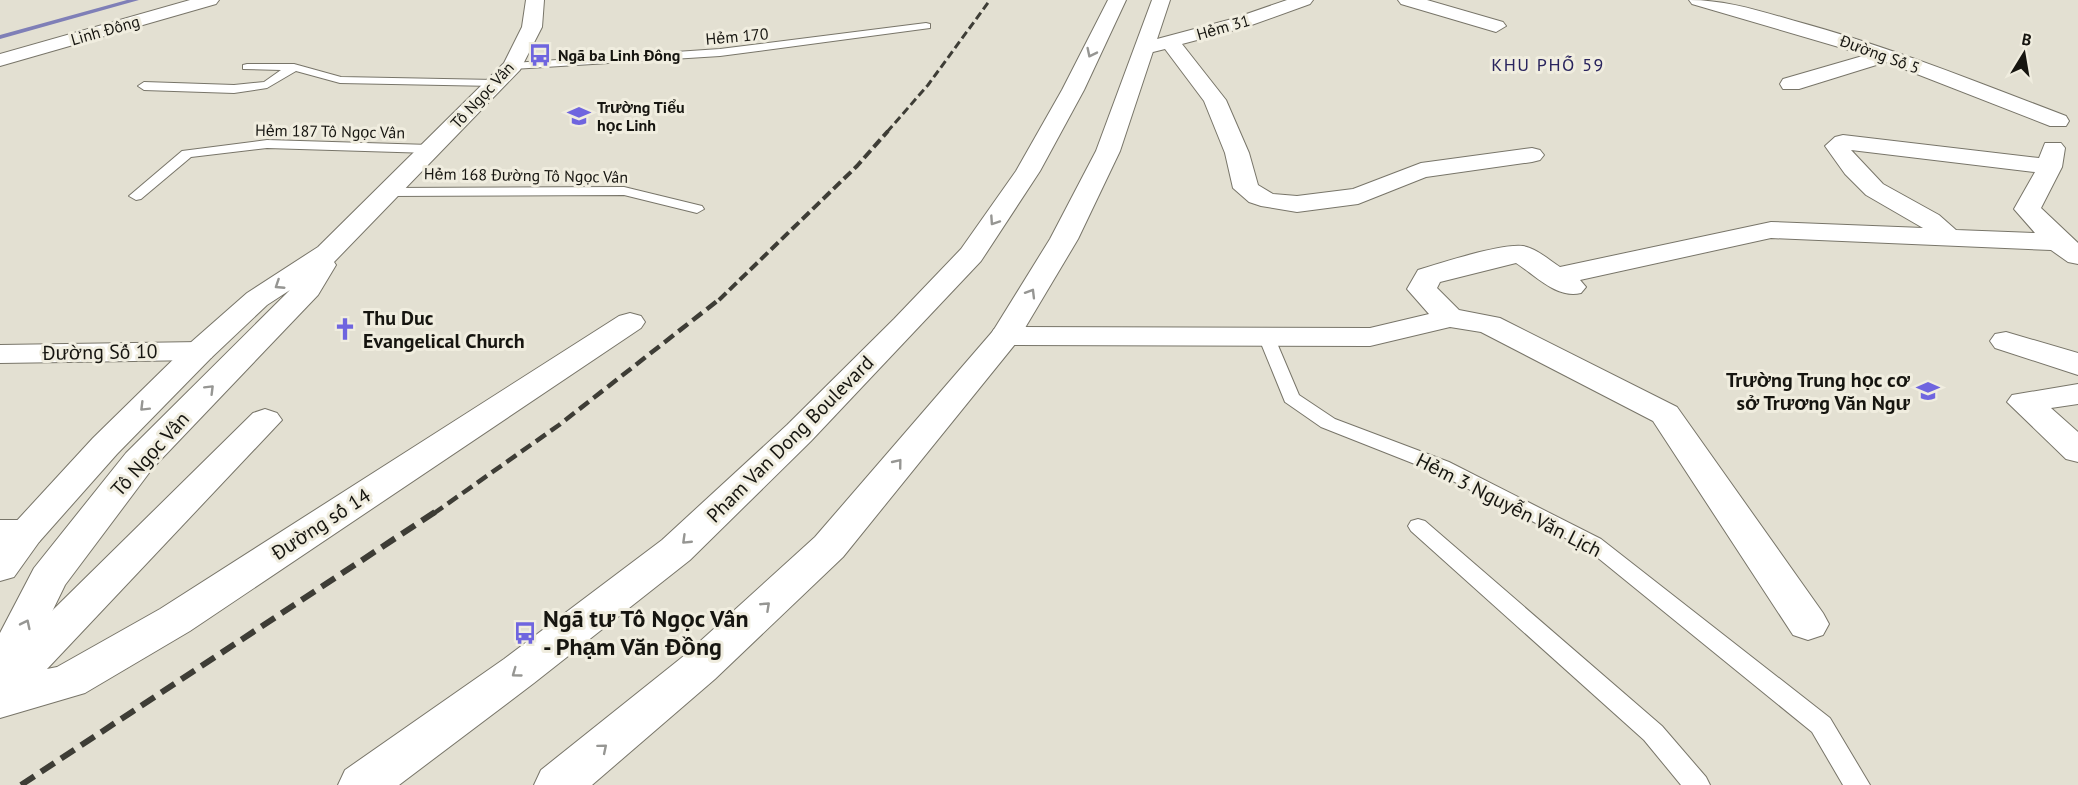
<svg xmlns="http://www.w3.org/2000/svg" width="2078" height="785" font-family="'PT Sans',sans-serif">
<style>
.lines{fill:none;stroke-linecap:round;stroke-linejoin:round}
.stream{fill:#7f7fb7;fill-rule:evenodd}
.service-casing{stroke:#787569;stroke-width:2}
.minor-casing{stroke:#787569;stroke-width:2}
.tertiary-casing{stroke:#787569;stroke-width:2}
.secondary-casing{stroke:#787569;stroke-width:2}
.trunk-casing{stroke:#787569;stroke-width:2}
.service{fill:#fff;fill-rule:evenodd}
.minor{fill:#fff;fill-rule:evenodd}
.tertiary{fill:#fff;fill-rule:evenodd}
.secondary{fill:#fff;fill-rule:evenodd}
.trunk{fill:#fff;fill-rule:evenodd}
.rail-far3{stroke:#3e3d36;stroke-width:3;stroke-dasharray:8 4;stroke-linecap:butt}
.rail-far2{stroke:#3e3d36;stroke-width:4;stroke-dasharray:10 4.5;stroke-linecap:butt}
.rail-far1{stroke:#3e3d36;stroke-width:4.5;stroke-dasharray:12 6;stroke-linecap:butt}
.rail{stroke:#3e3d36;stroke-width:6;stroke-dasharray:16 8;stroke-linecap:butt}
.oneway{stroke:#969693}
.labels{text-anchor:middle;stroke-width:6;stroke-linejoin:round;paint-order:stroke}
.far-street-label{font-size:16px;fill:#161510;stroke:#f0eddf}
.far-poi-label{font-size:16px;font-weight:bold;fill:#161510;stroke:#f0eddf;text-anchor:start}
.far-neighbourhood-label{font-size:18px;letter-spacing:1.5px;fill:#29245e;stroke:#f0eddf}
.poi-label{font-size:20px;font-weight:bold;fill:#161510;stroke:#f0eddf;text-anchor:start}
.street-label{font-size:20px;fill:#161510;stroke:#f0eddf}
.near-poi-label{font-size:24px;font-weight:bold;fill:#161510;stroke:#f0eddf;text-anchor:start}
</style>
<rect width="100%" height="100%" fill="#e3e0d2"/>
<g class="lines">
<!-- stream -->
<path class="stream" d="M127,0H139L0,39V35Z"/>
<!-- service casing -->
<g class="service-casing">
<path id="service" d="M926,23L930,24V28L720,56L513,69L507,66L513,63L720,49Z
M247,64H294L341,77L495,80L501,83L495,86L340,83L296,71L267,88L234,93L144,90L138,86L144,82L234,85L264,82L281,70L243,69V65Z
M267,140L430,145L436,149L430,153L267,148L191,157L141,199L136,200L129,196L182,151Z
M624,187L702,206L704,209L697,213L624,195L388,196L381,192L388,188Z
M1266,331L1274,336L1299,395L1335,419L1449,462L1601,539L1830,718L1870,785H1843L1812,732L1587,549L1435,472L1321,427L1285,402L1258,336Z
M1418,519L1425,521L1662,726L1706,777L1710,785H1681L1644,740L1411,531L1408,526L1411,521Z"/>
</g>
<!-- minor casing -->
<g class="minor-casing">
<path id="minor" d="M1287,0H1313L1310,4L1246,27L1182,44L1226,100L1249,153L1258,185L1273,194L1297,196L1353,189L1421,163L1532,148L1540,150L1544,155L1540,160L1532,162L1426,177L1358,204L1297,212L1261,206L1249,202L1233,188L1225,153L1204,101L1165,49L1149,53L1142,51L1139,47L1142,43L1232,19Z
M1398,0H1427L1503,22L1506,26L1496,32L1401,4Z
M1689,0C1726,0 1760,11 1795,21C1888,46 1977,82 2066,116L2069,121L2066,126H2050L1886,62L1799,89H1783L1780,84L1783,79L1866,55L1692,4Z
M1843,135L2039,158L2045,143H2061L2065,148L2062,167L2041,208L2078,243V264L2068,262L2051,250L1771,238L1580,280L1586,287L1581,293C1557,299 1536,276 1516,263L1440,282L1437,288L1459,310L1500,318L1677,407L1823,613L1829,624L1823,635L1808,640L1793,635L1653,421L1481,332L1450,327L1370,346L1005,345L994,343L990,336L994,329L1005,327L1370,328L1429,314L1407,289L1418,270C1441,263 1502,243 1523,246C1536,248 1549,260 1560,267L1771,222L1923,228L1866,195L1845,174L1825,146L1835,137ZM1851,150L2035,172L2014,209L2035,233L1956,230L1939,215L1883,184Z
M630,313L641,316L645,322L641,328L190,631L85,693L0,718V662L253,413L265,409L277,413L282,420L47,669L57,667L160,609L619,316Z
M2006,332L2078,353V375L1995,348L1990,341L1995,334Z
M200,342L211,344L216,351L211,358L200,360L0,363V345Z
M2078,384V404L2051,408L2078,432V462L2066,459L2007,402L2012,395Z
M0,520H25L39,524L44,533L39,542L25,546H0Z"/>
</g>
<!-- tertiary casing -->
<g class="tertiary-casing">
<path id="tertiary" d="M190,0H219L216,4L0,66V54Z"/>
</g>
<!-- secondary casing -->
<g class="secondary-casing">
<path id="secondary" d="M526,0H544L542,27L520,70L334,262L336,265L318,295L152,469L65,585L15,688L0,693V633L34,568L126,453L290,290L267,305L211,358L117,454L39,542L14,577L0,581V539L93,438L189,344L247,293L318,247L504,63L522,27Z"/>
</g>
<!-- trunk casing -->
<g class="trunk-casing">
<path id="trunk" d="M1108,0H1126L1084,90L1040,171L981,261L811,441L690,560L534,683L399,785H338L345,770L504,659L662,540L787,425L894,319L961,249L1016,171L1062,90Z
M1152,0H1170L1120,151L1078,239L1016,343L843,557L715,679L592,785H534L541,770L685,655L815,537L993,331L1050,239L1096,151Z"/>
</g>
<!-- service -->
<use href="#service" class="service"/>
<!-- minor -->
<use href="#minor" class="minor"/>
<!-- tertiary -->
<use href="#tertiary" class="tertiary"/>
<!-- secondary -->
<use href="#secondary" class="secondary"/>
<!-- trunk -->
<use href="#trunk" class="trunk"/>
<!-- rail-far3 -->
<path class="rail-far3" d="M887,132L928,85L990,0"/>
<!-- rail-far2 -->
<path class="rail-far2" d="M719,300L857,166L888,131"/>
<!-- rail-far1 -->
<path class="rail-far1" d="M433,514L559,425L721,298"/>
<!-- rail -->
<path class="rail" d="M21,785L435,512"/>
</g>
<!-- one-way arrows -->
<defs><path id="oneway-chevron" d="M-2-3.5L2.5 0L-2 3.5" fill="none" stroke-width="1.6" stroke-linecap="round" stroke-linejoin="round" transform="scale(1.5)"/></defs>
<g class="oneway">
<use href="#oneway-chevron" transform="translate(1091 53) rotate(116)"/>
<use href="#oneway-chevron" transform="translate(994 221) rotate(124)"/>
<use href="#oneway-chevron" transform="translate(279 285) rotate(147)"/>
<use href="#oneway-chevron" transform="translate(1031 293) rotate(-59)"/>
<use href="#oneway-chevron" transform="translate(210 389) rotate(-45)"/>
<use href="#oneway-chevron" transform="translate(144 407) rotate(135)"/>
<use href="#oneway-chevron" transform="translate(898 463) rotate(-51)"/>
<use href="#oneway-chevron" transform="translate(686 540) rotate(136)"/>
<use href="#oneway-chevron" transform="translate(766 606) rotate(-43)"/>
<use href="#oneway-chevron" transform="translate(26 624) rotate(-64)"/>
<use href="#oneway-chevron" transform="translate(516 673) rotate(144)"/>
<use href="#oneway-chevron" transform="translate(603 748) rotate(-40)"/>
</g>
<!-- icons -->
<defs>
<g id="bus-bare" transform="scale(1.8)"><path d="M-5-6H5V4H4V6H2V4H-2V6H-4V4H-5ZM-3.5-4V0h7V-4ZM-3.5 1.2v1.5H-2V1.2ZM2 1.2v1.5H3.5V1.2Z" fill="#6f65df" stroke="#f0eddf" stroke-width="2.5" paint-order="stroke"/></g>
<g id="school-bare" transform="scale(1.8)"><path d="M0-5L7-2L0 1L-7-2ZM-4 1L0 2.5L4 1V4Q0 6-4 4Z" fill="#6f65df" stroke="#f0eddf" stroke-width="2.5" paint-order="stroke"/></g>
<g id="church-bare" transform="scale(1.8)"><path d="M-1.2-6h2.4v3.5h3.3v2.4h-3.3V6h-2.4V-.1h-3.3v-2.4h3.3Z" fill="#6f65df" stroke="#f0eddf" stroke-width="2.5" paint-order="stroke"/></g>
</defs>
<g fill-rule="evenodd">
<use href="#bus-bare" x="540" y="55"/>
<use href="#school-bare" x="579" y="116"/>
<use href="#church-bare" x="345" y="329"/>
<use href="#school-bare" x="1928" y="391"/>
<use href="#bus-bare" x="525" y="633"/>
</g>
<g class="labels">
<!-- far-street labels -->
<g class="far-street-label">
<text transform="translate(1223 27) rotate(-16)" y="6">Hẻm 31</text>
<text transform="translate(105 30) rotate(-16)" y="6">Linh Đông</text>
<text transform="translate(737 36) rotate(-5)" y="6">Hẻm 170</text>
<text transform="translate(1880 54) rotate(20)" y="6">Đường Số 5</text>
<text transform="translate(482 95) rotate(-47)" y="6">Tô Ngọc Vân</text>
<text transform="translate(330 131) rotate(1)" y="6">Hẻm 187 Tô Ngọc Vân</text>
<text transform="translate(526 175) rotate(1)" y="6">Hẻm 168 Đường Tô Ngọc Vân</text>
</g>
<!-- far-poi labels -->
<g class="far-poi-label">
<text x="558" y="61">Ngã ba Linh Đông</text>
<text x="597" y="113">Trường Tiểu<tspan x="597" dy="18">học Linh</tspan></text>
</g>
<!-- far-neighbourhood labels -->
<g class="far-neighbourhood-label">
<text x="1548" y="71">KHU PHỐ 59</text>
</g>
<!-- poi labels -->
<g class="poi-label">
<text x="363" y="325">Thu Duc<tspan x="363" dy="23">Evangelical Church</tspan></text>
<text x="1910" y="387" text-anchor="end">Trường Trung học cơ<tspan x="1910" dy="23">sở Trương Văn Ngư</tspan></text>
</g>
<!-- street labels -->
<g class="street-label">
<text transform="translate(100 352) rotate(-1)" y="7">Đường Số 10</text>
<text transform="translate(790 439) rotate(-45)" y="7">Pham Van Dong Boulevard</text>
<text transform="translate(150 454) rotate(-48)" y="7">Tô Ngọc Vân</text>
<text transform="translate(1509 505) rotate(27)" y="7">Hẻm 3 Nguyễn Văn Lịch</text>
<text transform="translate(321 524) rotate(-33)" y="7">Đường số 14</text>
</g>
<!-- near-poi labels -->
<g class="near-poi-label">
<text x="543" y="627">Ngã tư Tô Ngọc Vân<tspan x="543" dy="28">- Phạm Văn Đồng</tspan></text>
</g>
</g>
<!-- north arrow -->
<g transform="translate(2024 54) rotate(11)" stroke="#f0eddf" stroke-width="4.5" paint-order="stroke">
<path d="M0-4.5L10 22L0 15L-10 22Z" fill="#161510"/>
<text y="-9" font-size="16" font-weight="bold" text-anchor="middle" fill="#161510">B</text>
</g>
</svg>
